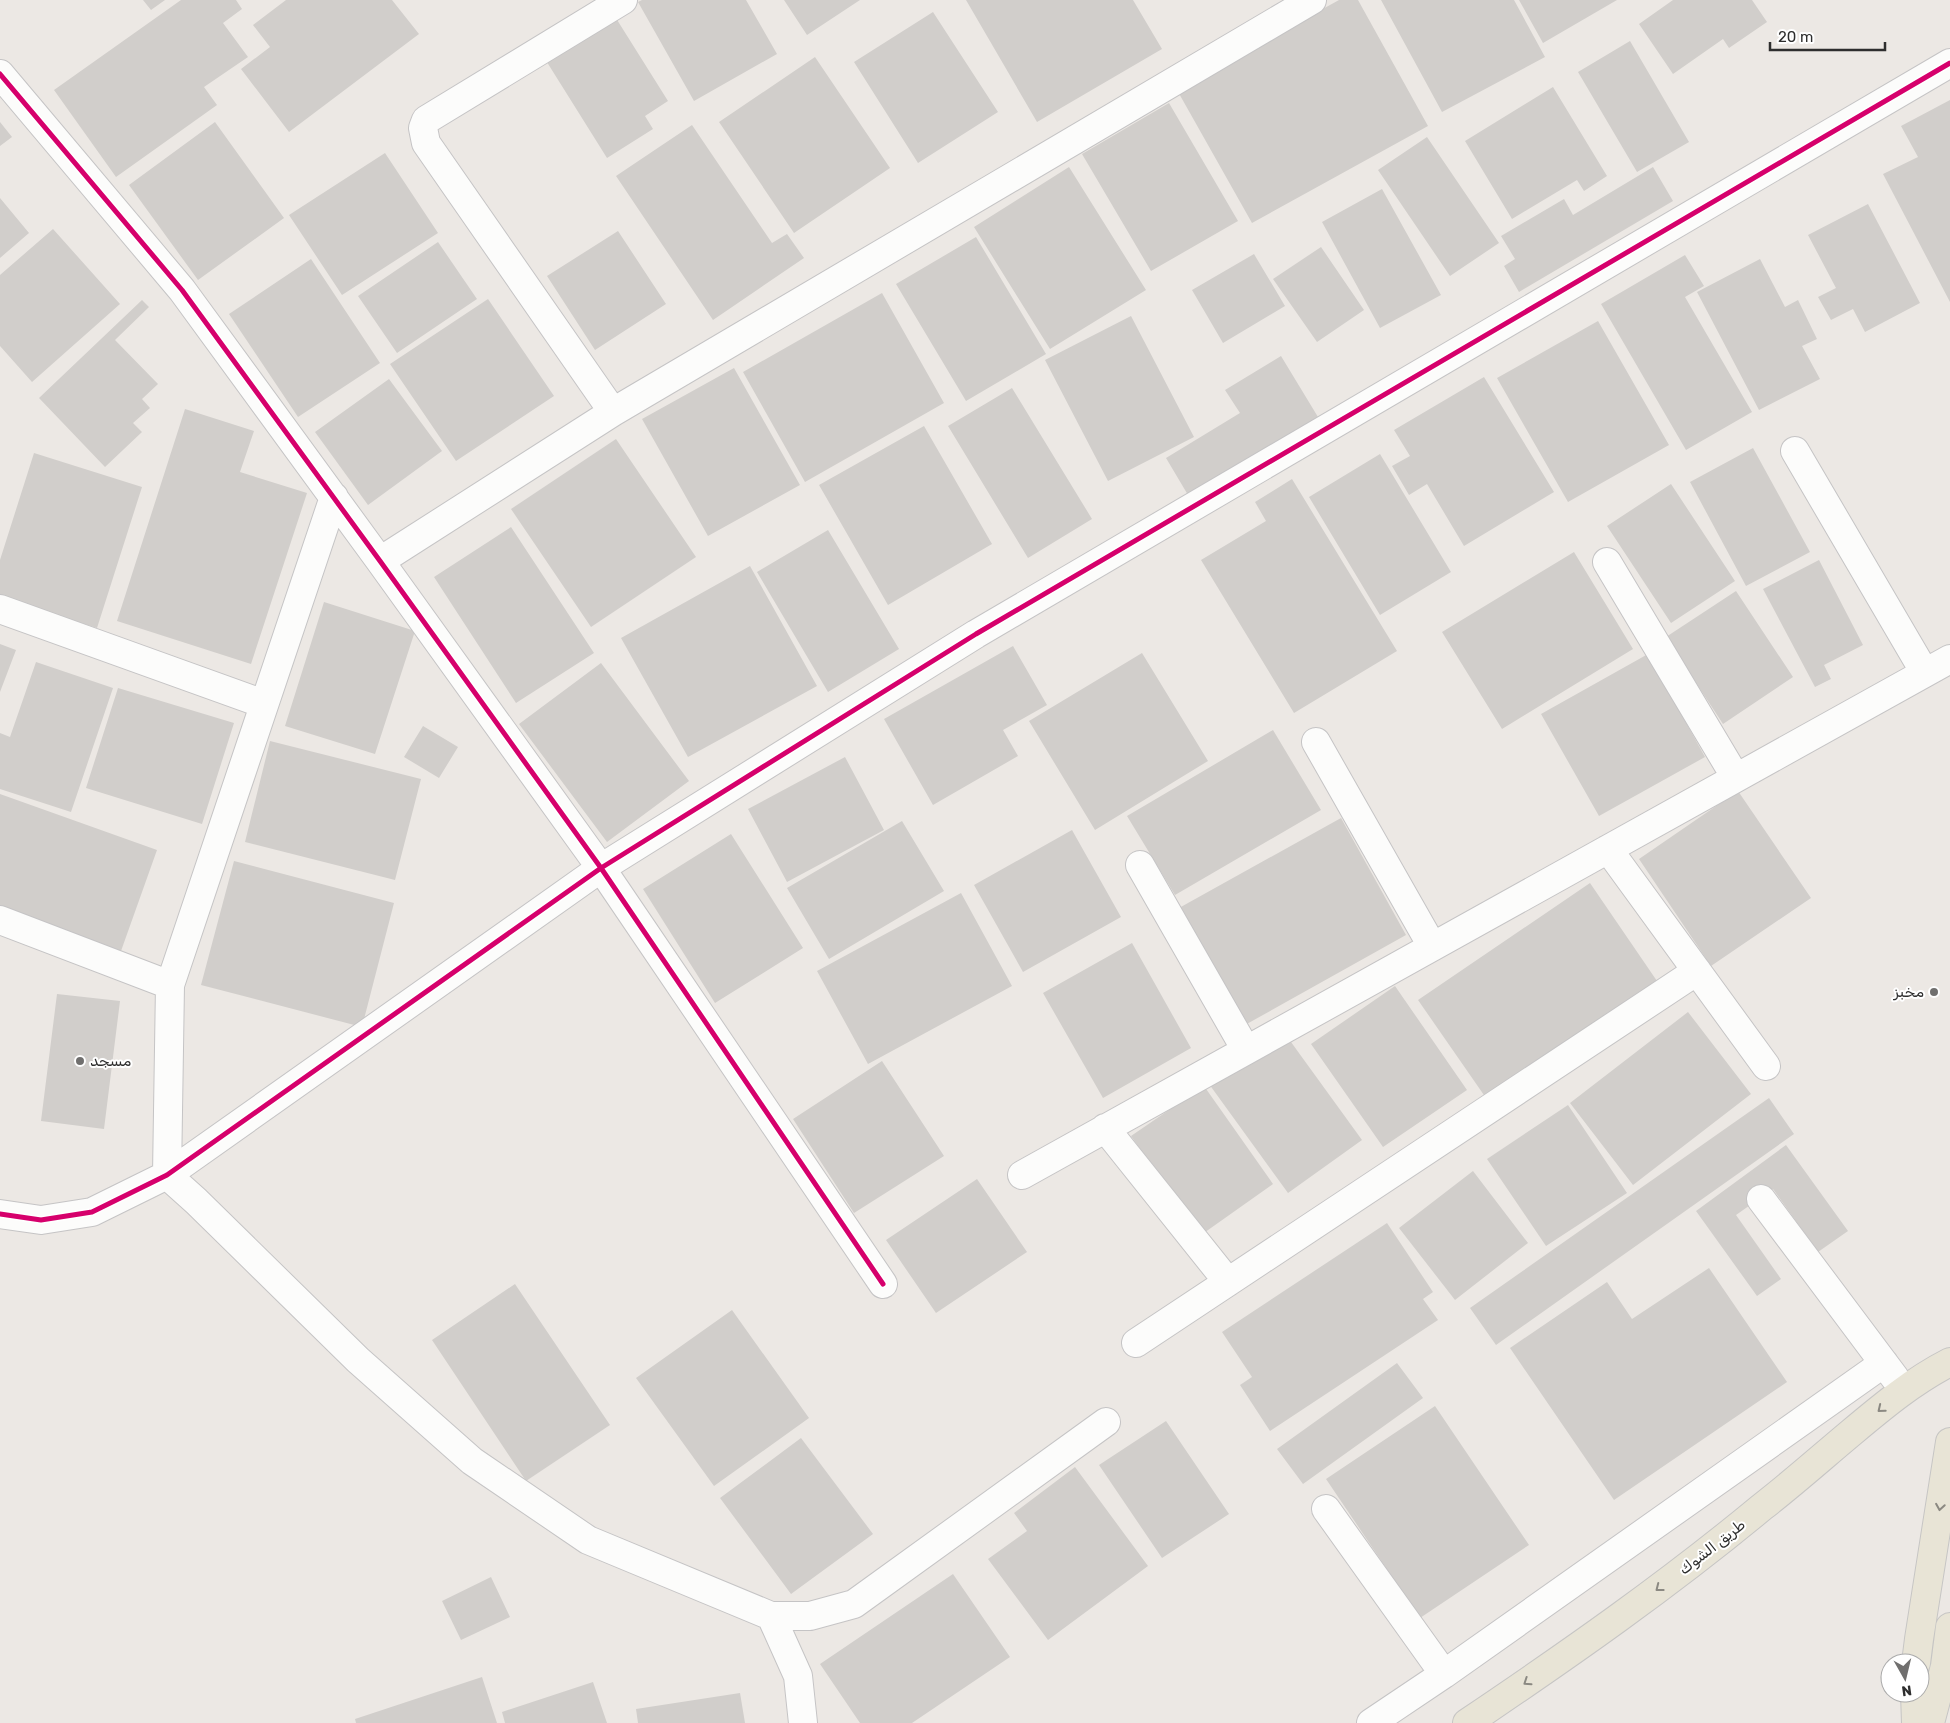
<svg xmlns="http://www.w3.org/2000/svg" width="1950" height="1723" font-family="Rubik,'Noto Naskh Arabic',sans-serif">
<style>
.building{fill:#d1cecb}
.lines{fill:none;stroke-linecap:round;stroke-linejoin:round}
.minor-casing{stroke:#c5c4c5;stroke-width:30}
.major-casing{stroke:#c6c5c4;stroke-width:30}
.minor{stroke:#fcfcfb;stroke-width:28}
.major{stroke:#e8e4d6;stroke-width:28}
.cycleway-casing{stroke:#fff;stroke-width:8}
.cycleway{stroke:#d6006c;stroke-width:5}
.oneway{stroke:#8b8982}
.poi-dot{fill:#706f6e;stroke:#fff;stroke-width:2}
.labels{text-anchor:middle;stroke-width:4;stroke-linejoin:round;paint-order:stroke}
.poi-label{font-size:15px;fill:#2e2e2e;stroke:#fff;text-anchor:end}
.street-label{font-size:15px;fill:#2e2e2e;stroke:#fff}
</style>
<rect width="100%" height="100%" fill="#ece8e4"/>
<!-- building -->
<path class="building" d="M143,0H165L151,10Z
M181,0H236L242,9L223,23L248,57L204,87L217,105L116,177L54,90Z
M286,0H392L419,34L289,132L241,69L270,47L253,25Z
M642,0H746L777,54L694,101L638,2Z
M784,0H860L807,35Z
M966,0H1133L1162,49L1037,122Z
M1339,0H1358L1428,126L1252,223L1177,90Z
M1381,0H1514L1545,57L1442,112Z
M1519,0H1617L1543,43Z
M1673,0H1752L1767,22L1729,48L1723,39L1673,74L1639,24Z
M933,12L998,112L918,163L854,62Z
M614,15L668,101L645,116L653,129L607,158L545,59Z
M1630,41L1689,142L1637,172L1578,72Z
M815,57L890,168L794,233L719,122Z
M1553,87L1607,176L1584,191L1577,180L1512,219L1465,141Z
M1950,100V302L1883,174L1918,157L1901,126Z
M1169,103L1238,221L1151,271L1082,154Z
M0,122L12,137L0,146Z
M215,122L284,218L198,280L129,185Z
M692,125L772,243L787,234L804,258L713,320L616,176Z
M1427,137L1499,243L1450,276L1378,170Z
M385,153L438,233L342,295L289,215Z
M1069,167L1146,290L1050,349L974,227Z
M1653,167L1673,201L1519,292L1504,266L1515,259L1501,236L1564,199L1573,215Z
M1382,189L1441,295L1380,328L1322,222Z
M0,198L29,233L0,258Z
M1868,204L1920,303L1865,332L1853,309L1831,320L1818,297L1836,288L1808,235Z
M53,229L120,304L32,382L0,346V275Z
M618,231L666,304L595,350L547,276Z
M976,237L1046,354L966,401L896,284Z
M438,242L477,299L397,353L358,296Z
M1321,247L1364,310L1317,342L1273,279Z
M1254,254L1285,306L1223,343L1192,290Z
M1685,255L1704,286L1685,297L1752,412L1686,450L1601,304Z
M311,259L380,363L298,417L229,314Z
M1760,259L1785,307L1798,300L1817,339L1802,346L1820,379L1759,410L1697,292Z
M882,293L944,403L805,482L743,372Z
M488,299L554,396L456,461L390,364Z
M142,300L149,307L115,340L158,384L142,399L150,408L133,423L142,432L105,467L39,398Z
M1131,316L1194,437L1108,481L1045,360Z
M1598,321L1669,445L1568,502L1497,378Z
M1281,356L1318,417L1188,495L1166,458L1240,413L1225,390Z
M734,368L800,485L708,536L642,419Z
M1484,377L1554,492L1464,546L1427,484L1409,495L1392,466L1410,456L1394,430Z
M389,379L442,451L368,505L315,432Z
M1012,388L1092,519L1028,558L948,426Z
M185,409L254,431L240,472L307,493L251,664L117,621Z
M924,426L992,544L888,605L819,485Z
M616,439L696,557L591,627L511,509Z
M1753,448L1810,552L1746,586L1690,482Z
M34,453L142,487L97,628L0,597V560Z
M1380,454L1451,572L1380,615L1309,497Z
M1292,479L1397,651L1294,713L1201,560L1266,521L1255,502Z
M1671,484L1735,581L1671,623L1607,526Z
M511,527L594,653L516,703L434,577Z
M828,530L899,649L828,692L757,572Z
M1574,552L1633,649L1502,729L1442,632Z
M1819,560L1863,645L1824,665L1831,679L1815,687L1763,589Z
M750,566L817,686L688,757L621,638Z
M1736,591L1793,677L1723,724L1666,637Z
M324,602L415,631L375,754L285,726Z
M0,644L16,650L0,692Z
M1013,646L1047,705L1003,730L1018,756L933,805L884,719Z
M1142,653L1208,761L1095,830L1029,721Z
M1648,654L1705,757L1599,816L1541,714Z
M36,662L113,688L71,812L0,789V733L10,737Z
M601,663L689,781L607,842L519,724Z
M118,688L234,723L202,824L86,788Z
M423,726L458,747L439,778L404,757Z
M1273,730L1321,810L1175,895L1127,816Z
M270,741L421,779L395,880L245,842Z
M845,757L884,830L787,882L748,809Z
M1738,791L1811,898L1711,966L1639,859Z
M0,794L157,850L121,951L0,907Z
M1341,818L1406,935L1245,1025L1179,908Z
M902,821L944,891L829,959L787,888Z
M1072,830L1121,917L1023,972L974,885Z
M731,834L803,948L715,1003L643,889Z
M234,861L394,903L362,1027L201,985Z
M1590,883L1657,981L1486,1098L1418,1000Z
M961,893L1012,986L868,1064L817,971Z
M1132,943L1191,1048L1103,1098L1043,993Z
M1395,986L1467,1090L1383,1147L1311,1044Z
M57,994L120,1001L104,1129L41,1121Z
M1688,1012L1751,1094L1633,1185L1570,1103Z
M1283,1031L1362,1140L1288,1193L1209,1084Z
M882,1061L944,1156L854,1213L793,1119Z
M1204,1086L1273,1184L1201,1235L1131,1136Z
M1769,1098L1794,1134L1496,1345L1470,1308Z
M1568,1105L1627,1193L1546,1246L1487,1159Z
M1786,1145L1848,1231L1818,1252L1773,1189L1736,1215L1781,1279L1757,1296L1696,1211Z
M1473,1171L1528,1243L1455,1300L1399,1228Z
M977,1179L1027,1252L936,1313L886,1240Z
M1387,1223L1433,1292L1423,1299L1438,1320L1270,1431L1240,1385L1252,1377L1222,1332Z
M1709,1268L1787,1382L1614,1500L1510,1348L1607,1282L1632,1319Z
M515,1284L610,1425L526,1481L432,1340Z
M732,1310L809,1418L714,1486L636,1378Z
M1397,1363L1423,1398L1303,1484L1277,1449Z
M1435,1406L1529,1545L1420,1618L1326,1479Z
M1166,1421L1229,1514L1162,1558L1099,1465Z
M801,1438L873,1534L791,1594L720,1498Z
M1075,1467L1148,1566L1048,1640L988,1559L1027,1531L1014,1513Z
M953,1574L1010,1657L912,1723H860L820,1664Z
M491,1577L510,1617L461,1640L442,1601Z
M482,1677L497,1723H356L355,1719Z
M593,1682L607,1723H505L502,1712Z
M740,1693L745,1723H638L636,1709Z"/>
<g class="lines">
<!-- minor casing -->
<g class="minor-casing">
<path id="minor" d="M0,74L182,290L380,561L601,868L883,1284
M613,412L426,143L423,128L426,120L623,0
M1795,451L1925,673
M334,497L170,985L167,1175L196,1201L358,1360L472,1461L588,1540L771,1616H810L854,1604L1106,1422
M380,561L613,412L1312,0
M1607,562L1736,778
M0,609L264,704
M1316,742L1432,946
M1608,849L1766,1066
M1140,865L1246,1050
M0,920L170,985
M1105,1128L1228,1282
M1022,1175L1950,659
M1761,1199L1895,1378
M0,1214L41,1220L92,1212L167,1175L601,868L976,634L1950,63
M1136,1343L1697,971
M1326,1509L1444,1674
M771,1616L798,1676L803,1723
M1371,1723L1444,1674L1884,1363"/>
</g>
<!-- major casing -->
<g class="major-casing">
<path id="major" d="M1916,1663L1919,1639L1950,1442
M1915,1693L1916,1723
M1467,1723C1568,1655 1668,1585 1762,1507C1793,1483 1822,1457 1852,1432C1883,1406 1913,1381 1950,1362
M1930,1723L1945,1666L1950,1627"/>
</g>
<!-- minor -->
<use href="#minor" class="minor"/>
<!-- major -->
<use href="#major" class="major"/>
<!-- cycleway casing -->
<g class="cycleway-casing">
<path id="cycleway" d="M0,74L182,290L380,561L601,868L883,1284
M0,1214L41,1220L92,1212L167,1175L601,868L976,634L1950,63"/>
</g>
<!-- cycleway -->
<use href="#cycleway" class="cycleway"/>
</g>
<!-- one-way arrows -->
<defs><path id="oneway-chevron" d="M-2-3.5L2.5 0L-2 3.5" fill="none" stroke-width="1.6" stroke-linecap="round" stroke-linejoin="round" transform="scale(1.25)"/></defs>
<g class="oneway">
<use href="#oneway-chevron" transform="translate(1881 1409) rotate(141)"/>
<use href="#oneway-chevron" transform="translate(1940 1507) rotate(99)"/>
<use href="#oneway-chevron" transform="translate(1659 1588) rotate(142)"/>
<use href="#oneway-chevron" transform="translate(1527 1682) rotate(146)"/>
</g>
<!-- markers -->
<g class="poi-dot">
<circle cx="1934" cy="992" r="5"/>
<circle cx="80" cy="1061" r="5"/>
</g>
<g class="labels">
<!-- poi labels -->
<g class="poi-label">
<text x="1924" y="997">مخبز</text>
<text x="90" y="1066" text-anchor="start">مسجد</text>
</g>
<!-- street labels -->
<g class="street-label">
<text transform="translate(1712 1547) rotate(-38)" y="5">طريق الشوك</text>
</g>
</g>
<!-- north arrow -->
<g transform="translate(1905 1678) rotate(172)"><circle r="24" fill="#ffffff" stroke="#ababab"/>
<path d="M0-4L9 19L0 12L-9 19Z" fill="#706f6e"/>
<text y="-8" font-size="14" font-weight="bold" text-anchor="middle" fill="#2e2e2e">N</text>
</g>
<!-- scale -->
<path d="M1770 42v8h115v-8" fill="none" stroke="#2e2e2e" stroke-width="2.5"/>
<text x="1778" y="42" font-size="15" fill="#2e2e2e" stroke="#ffffff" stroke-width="4" paint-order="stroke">20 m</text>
</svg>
